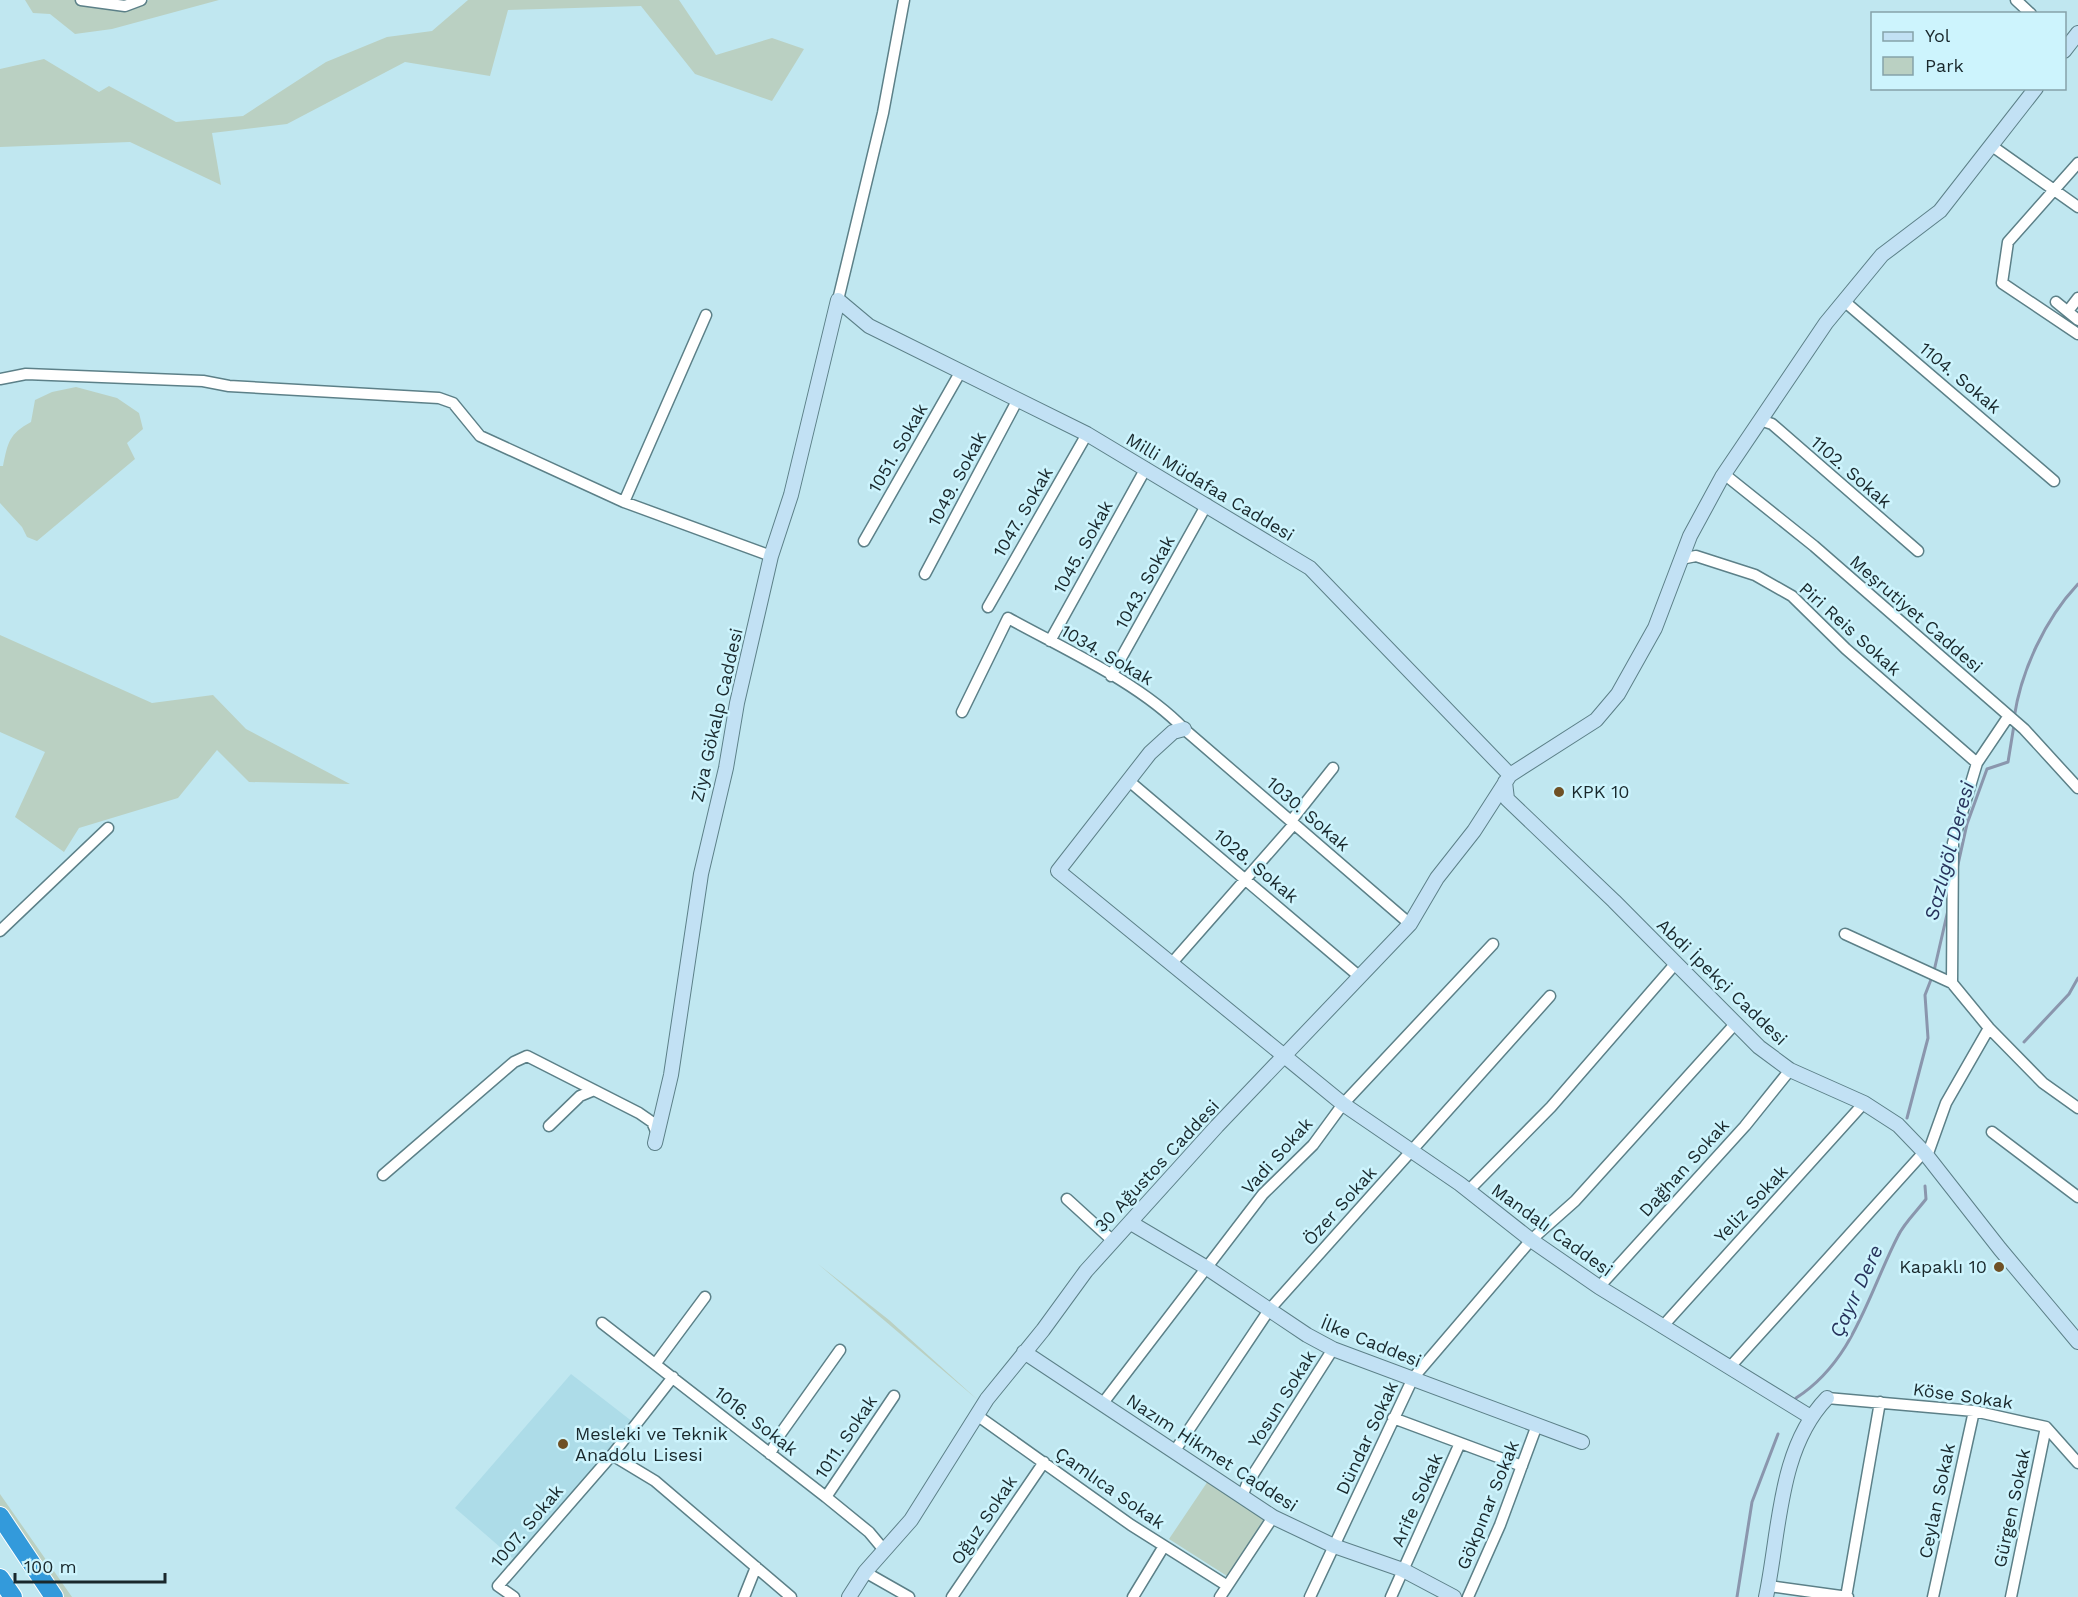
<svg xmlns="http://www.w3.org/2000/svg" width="2078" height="1597" font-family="'Work Sans',sans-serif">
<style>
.built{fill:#addce8}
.green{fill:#bad0c2}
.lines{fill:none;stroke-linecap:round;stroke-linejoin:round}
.stream{stroke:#8a96ad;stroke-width:3}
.street-casing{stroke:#5c8088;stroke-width:13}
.secondary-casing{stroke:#5c8088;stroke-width:16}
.highway-casing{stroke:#fff;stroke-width:20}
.street{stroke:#fff;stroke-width:10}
.secondary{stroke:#c2e1f4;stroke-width:14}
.highway{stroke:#339adb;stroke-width:18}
.poi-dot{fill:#6f5025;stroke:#cdf4fd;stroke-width:2}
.labels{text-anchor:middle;stroke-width:5;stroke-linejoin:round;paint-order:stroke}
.street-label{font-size:18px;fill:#19282c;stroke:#cdf4fd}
.poi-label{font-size:18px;fill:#19282c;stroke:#cdf4fd;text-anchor:start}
.water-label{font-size:20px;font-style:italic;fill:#27335c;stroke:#cdf4fd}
</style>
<rect width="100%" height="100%" fill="#c0e7f0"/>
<!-- built -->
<path class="built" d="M571,1374L633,1422L515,1560L455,1508Z"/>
<!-- green -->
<path class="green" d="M25,0H117L142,5L149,0H219L112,29L75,34L50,14L33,13Z
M468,0H679L716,55L772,38L804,49L772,101L695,74L641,6L508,10L490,76L405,62L287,124L212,133L221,185L130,142L0,147V69L44,59L99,92L109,86L176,122L243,116L326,62L387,37L432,31Z
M76,387L117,398L139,413L143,429L127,443L135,459L37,541L27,537L22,527L0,503V466H3C8,442 9,434 31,422L35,400L52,392Z
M0,635L152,703L213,695L246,729L350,784L249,782L217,750L178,798L79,828L64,852L15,817L45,752L0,732Z
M818,1264L889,1320L979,1401Z
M1208,1481L1265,1518L1227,1576L1169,1539Z
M0,1494L72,1597H58L0,1510Z"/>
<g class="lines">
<!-- stream -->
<path class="stream" d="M2014,718C2021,671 2045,619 2078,584
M1957,869L1967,824L1987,769L2008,762L2014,725
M1934,971L1948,910
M2024,1042L2069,994L2078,978
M1907,1118L1928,1038L1925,995L1932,977
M1796,1398C1854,1361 1868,1294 1898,1236C1904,1223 1917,1211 1926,1199L1925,1186
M1737,1597L1752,1502L1778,1434"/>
<!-- street casing -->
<g class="street-casing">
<path id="street" d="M81,0L125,6L141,0
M2016,0L2031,14
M1992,146L2078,207
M2078,163L2008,242L2002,283L2078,334
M838,300L883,113L904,0
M1844,301L2054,481
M2056,302L2078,320
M2068,311L2078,298
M0,379L26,374L203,381L229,386L439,398L453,403L480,436L624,502L771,556
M1760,420L1772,424L1918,551
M1722,477L1729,478L1814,546L2024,729L2078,788
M624,502L706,315
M864,541L961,371
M1681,559L1696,556L1755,575L1792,596L1846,649L1977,763
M925,574L1018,399
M988,607L1087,434
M1050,641L1146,468
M1111,676L1207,504
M962,712L1008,618C1064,649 1140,683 1184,729L1410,924
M2008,717L1977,763L1953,843L1952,983L1989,1028L2043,1083L2078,1108
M1129,781L1360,977
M1291,821L1333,768
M0,931L108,828
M1845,934L1952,983
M1171,964L1294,824
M549,1126L580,1096L592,1091
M1992,1132L2078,1197
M1927,1156L1946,1103L1989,1028
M383,1175L514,1062L527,1056L639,1113L652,1122L656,1131
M1468,1191L1551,1107L1676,963
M1067,1199L1113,1241
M1599,1287L1745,1126L1790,1070
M602,1323L826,1497L869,1532L884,1550
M1662,1327L1864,1103
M656,1363L705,1297
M1729,1368L1924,1152
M1827,1398L1974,1411L2046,1427L2078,1463
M1103,1403L1263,1194L1313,1145L1343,1104L1493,944
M978,1416L1131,1525L1226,1585
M1393,1418L1522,1466
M1174,1452L1269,1310L1550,996
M770,1454L781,1433L840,1350
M612,1455L655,1481L791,1597
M826,1497L894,1396
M1242,1497L1247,1484L1333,1349
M865,1572L909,1597
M1769,1586L1848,1597
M514,1597L498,1586L612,1455L673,1377
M744,1597L756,1567
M952,1597L1044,1462
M1133,1597L1164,1546
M1220,1597L1273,1517
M1310,1597L1413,1378L1531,1240L1575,1201L1735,1024
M1391,1597L1460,1443
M1468,1597L1500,1525L1537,1425
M1846,1597L1880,1402
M1933,1597L1974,1411
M2011,1597L2046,1427"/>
</g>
<!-- secondary casing -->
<g class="secondary-casing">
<path id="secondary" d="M2064,51L2078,33
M1184,729L1173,732L1150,753L1058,871L1343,1104L1460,1184L1531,1240L1599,1287L1809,1416
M1505,782L1507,799L1614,901L1759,1047L1790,1070L1864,1103L1898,1125L1924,1152L2000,1249L2078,1342
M655,1143L671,1075L701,874L726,768L737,703L771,556L791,495L838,300L869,326L1087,434L1310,568L1510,775
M1131,1223L1207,1268L1307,1335L1333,1349L1582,1442
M1024,1352L1273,1517L1334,1546L1403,1570L1454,1597
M849,1597L865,1572L911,1520L987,1399L1043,1330L1086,1271L1217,1126L1410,924L1437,878L1474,831L1510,775L1596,720L1618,694L1655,628L1690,536L1722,477L1826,323L1882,255L1940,211L2036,88
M1766,1597C1780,1531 1778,1449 1827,1398"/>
</g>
<!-- highway casing -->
<g class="highway-casing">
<path id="highway" d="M0,1516L54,1597
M0,1578L13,1597"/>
</g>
<!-- street -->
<use href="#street" class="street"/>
<!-- secondary -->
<use href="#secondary" class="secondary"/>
<!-- highway -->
<use href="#highway" class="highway"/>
</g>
<!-- markers -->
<g class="poi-dot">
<circle cx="1559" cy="792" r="6"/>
<circle cx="1999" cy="1267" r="6"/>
<circle cx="563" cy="1444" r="6"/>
</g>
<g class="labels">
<!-- street labels -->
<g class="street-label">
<text transform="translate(1960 378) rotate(40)" y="6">1104. Sokak</text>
<text transform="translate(898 448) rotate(-60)" y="6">1051. Sokak</text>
<text transform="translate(1851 472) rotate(41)" y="6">1102. Sokak</text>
<text transform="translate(957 479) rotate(-62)" y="6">1049. Sokak</text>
<text transform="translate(1210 487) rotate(31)" y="6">Milli Müdafaa Caddesi</text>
<text transform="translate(1023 512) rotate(-60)" y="6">1047. Sokak</text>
<text transform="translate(1083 547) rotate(-61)" y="6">1045. Sokak</text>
<text transform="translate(1145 582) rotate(-61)" y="6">1043. Sokak</text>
<text transform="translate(1916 614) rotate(41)" y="6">Meşrutiyet Caddesi</text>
<text transform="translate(1850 629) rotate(42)" y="6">Piri Reis Sokak</text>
<text transform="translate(1107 655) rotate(30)" y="6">1034. Sokak</text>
<text transform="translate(717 715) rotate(-77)" y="6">Ziya Gökalp Caddesi</text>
<text transform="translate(1308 814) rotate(41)" y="6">1030. Sokak</text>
<text transform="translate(1256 866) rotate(40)" y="6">1028. Sokak</text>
<text transform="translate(1722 982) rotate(44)" y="6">Abdi İpekçi Caddesi</text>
<text transform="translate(1277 1156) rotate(-48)" y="6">Vadi Sokak</text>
<text transform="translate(1157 1166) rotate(-47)" y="6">30 Ağustos Caddesi</text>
<text transform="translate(1684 1168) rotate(-48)" y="6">Dağhan Sokak</text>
<text transform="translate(1751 1204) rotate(-47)" y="6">Yeliz Sokak</text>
<text transform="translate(1340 1206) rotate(-48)" y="6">Özer Sokak</text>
<text transform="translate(1552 1230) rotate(36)" y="6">Mandalı Caddesi</text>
<text transform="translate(1371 1342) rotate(22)" y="6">İlke Caddesi</text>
<text transform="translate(1963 1396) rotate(8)" y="6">Köse Sokak</text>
<text transform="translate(1282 1399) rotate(-58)" y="6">Yosun Sokak</text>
<text transform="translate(756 1421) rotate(38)" y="6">1016. Sokak</text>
<text transform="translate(846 1437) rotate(-56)" y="6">1011. Sokak</text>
<text transform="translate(1367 1438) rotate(-65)" y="6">Dündar Sokak</text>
<text transform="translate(1212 1453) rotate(33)" y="6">Nazım Hikmet Caddesi</text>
<text transform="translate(1110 1488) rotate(35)" y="6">Çamlıca Sokak</text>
<text transform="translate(1417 1500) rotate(-66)" y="6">Arife Sokak</text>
<text transform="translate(1937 1501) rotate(-78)" y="6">Ceylan Sokak</text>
<text transform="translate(1488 1505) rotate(-68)" y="6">Gökpınar Sokak</text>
<text transform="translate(2012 1508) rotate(-78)" y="6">Gürgen Sokak</text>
<text transform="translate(984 1520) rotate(-56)" y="6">Oğuz Sokak</text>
<text transform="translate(527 1526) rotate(-50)" y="6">1007. Sokak</text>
</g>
<!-- poi labels -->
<g class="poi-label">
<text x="1571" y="798">KPK 10</text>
<text x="1987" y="1273" text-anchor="end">Kapaklı 10</text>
<text x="575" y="1440">Mesleki ve Teknik<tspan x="575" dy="21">Anadolu Lisesi</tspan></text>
</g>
<!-- water labels -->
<g class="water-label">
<text transform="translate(1949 851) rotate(-75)" y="7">Sazlıgöl Deresi</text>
<text transform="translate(1856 1291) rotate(-65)" y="7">Çayır Dere</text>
</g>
</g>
<!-- legend -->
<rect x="1871" y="12" width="195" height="78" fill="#cdf4fd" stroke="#85a2a9" stroke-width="1.5"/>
<rect x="1883" y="32" width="30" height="9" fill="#c2e1f4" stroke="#85a2a9" stroke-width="1.5"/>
<text x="1925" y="42" font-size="18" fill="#19282c">Yol</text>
<rect x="1883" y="57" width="30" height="18" fill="#bad0c2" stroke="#85a2a9" stroke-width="1.5"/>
<text x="1925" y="72" font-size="18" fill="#19282c">Park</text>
<!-- scale -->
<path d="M15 1573v9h150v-9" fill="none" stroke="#19282c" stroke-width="3"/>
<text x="24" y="1573" font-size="18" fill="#19282c" stroke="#cdf4fd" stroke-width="4.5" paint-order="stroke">100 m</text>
</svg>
